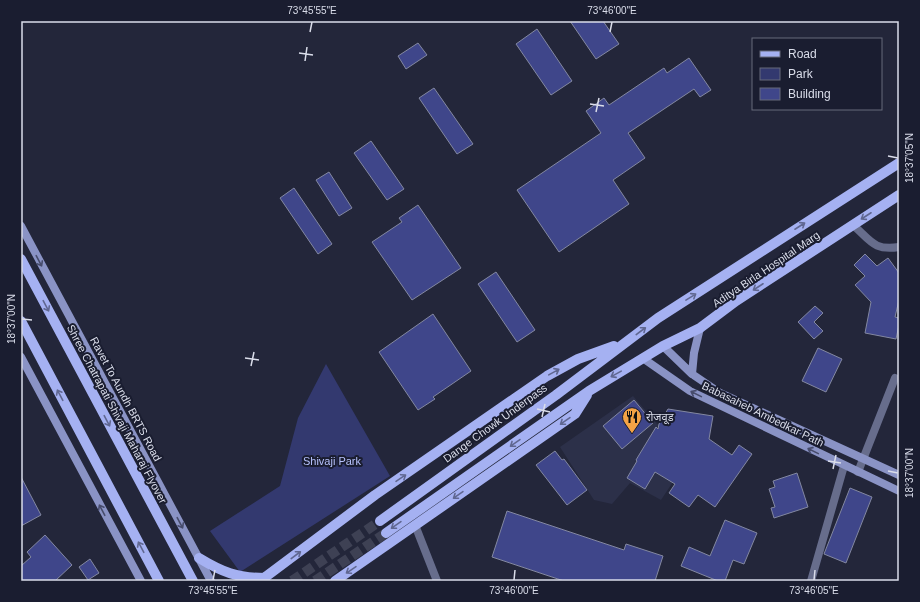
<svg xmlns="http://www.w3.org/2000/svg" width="920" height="602" font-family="Arial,'Noto Sans Devanagari',sans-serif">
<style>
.built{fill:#2c3049}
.green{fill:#33396f}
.building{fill:#3f468a;stroke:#8388a1}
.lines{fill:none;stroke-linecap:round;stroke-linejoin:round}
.primary-tunnel{stroke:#3e4154;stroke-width:10;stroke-dasharray:10 5;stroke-linecap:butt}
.street{stroke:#676d8c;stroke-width:8}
.secondary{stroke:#8a93c5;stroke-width:8}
.primary{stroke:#a5b1f2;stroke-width:10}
.oneway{stroke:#606791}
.oneway2{stroke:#474c6c}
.ticks{fill:none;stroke:#daddea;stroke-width:1.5}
.labels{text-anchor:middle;stroke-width:4;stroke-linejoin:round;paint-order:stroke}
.street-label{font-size:11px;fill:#daddea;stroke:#1a1d30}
.poi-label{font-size:11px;fill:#daddea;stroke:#1a1d30;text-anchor:start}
.park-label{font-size:11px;fill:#b6c1fc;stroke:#1a1d30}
.neatline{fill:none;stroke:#daddea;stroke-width:1.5}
.ticks-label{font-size:10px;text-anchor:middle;fill:#daddea}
</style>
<rect width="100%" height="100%" fill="#23263a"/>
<!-- built -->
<path class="built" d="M633,396L657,424L696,447L661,500L630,483L612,504L594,500L560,447Z"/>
<!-- green -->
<path class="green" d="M326,364L390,476L240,572L210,531L280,486L298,418Z"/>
<!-- building -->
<path class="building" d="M570,21H603L619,44L596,59Z
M537,29L572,81L551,95L516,44Z
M418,43L427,55L406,69L398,56Z
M689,58L711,90L700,97L694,89L628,133L645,158L613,180L629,204L559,252L517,190L601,133L586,111L604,98L609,105L664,68L667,73Z
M434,88L473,144L457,154L419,98Z
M371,141L404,189L387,200L354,153Z
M329,172L352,208L339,216L316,180Z
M294,188L332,244L318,254L280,198Z
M418,205L461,268L412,300L372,242L402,222L399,218Z
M865,254L877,266L888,258L899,273V300L895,317L899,318V325L896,339L865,333L871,302L855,285L865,276L854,265Z
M496,272L535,330L517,342L478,284Z
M815,306L823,313L814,322L823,331L814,339L798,322Z
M433,314L471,371L433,397L435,399L418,410L379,352Z
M818,348L842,359L826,392L802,381Z
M634,400L653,423L622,449L603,426Z
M668,409L713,416L709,439L732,455L739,445L752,454L715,507L698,495L689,507L669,493L675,484L655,472L645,489L627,478L637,461L636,460L656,427L658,429L659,424Z
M555,451L562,460L564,459L587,490L567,505L536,465Z
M797,473L808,507L774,518L771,508L775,507L769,489L775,487L773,481Z
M21,477L41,515L21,526Z
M850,488L872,497L846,563L824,554Z
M507,511L624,550L626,544L663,556L655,581H564L492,557Z
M725,520L757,533L744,564L733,560L725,581H718L681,566L689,547L710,556Z
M45,535L72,565L55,581H21V566L31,557L27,552Z
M90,559L99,573L88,580L79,567Z"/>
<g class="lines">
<!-- primary-tunnel -->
<path class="primary-tunnel" d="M292,581L380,521
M315,581L386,533"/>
<!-- street -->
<path class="street" d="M853,225C871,241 874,251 899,247
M858,472L895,378
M415,525L437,581
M811,581L844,466"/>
<!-- secondary -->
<path class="secondary" d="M21,226L211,581
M700,328L694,353L692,374L720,393L899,475
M663,346L692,374
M21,357L141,581
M644,359L690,391L899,491"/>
<!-- primary -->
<path class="primary" d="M21,259L193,581
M21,321L159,581
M380,521L556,395L658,318L899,163
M386,533L589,391L663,346L700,328L736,301L899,195
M199,558C222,572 237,578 265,578
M260,581L375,495L547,376L578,359L614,346
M335,581L575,414L587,395"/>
</g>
<!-- one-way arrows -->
<defs><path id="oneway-shaft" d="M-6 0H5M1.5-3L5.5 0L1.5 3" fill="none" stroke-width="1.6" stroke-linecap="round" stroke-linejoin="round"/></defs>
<g class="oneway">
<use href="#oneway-shaft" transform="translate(866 216) rotate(147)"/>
<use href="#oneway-shaft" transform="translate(800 226) rotate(-33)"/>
<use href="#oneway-shaft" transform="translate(758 287) rotate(147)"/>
<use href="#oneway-shaft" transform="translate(691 297) rotate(-32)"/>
<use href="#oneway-shaft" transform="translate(46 306) rotate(62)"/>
<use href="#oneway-shaft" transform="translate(641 331) rotate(-37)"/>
<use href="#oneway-shaft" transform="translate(554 372) rotate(-29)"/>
<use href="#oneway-shaft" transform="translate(616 374) rotate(151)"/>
<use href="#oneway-shaft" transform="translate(60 395) rotate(-118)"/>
<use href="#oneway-shaft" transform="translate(107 421) rotate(62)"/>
<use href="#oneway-shaft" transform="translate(565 421) rotate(145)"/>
<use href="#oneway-shaft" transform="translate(515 443) rotate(145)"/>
<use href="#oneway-shaft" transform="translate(401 478) rotate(-34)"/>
<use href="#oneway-shaft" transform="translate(458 495) rotate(145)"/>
<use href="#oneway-shaft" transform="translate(396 525) rotate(145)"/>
<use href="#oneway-shaft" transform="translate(141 547) rotate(-118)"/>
<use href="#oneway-shaft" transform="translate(296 555) rotate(-37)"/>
<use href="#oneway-shaft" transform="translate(351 570) rotate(146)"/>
</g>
<g class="oneway2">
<use href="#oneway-shaft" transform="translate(39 261) rotate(62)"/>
<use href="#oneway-shaft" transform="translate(696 394) rotate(-154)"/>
<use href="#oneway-shaft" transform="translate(813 451) rotate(-154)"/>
<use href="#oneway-shaft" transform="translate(102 510) rotate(-118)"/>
<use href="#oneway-shaft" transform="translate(180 523) rotate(62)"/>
</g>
<!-- ticks -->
<path class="ticks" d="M310,32L312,22M610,32L612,22M299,53L313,55M305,61L307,47M590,104L604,106M596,112L599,98M888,156L898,158M22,319L32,320M245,358L259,360M251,366L254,352M537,409L550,412M542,417L545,404M828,461L841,463M833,469L836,455M888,471L898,473M213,580L215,570M514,580L515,570M814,580L815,570"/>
<!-- icons -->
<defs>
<g id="restaurant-pin" transform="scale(1)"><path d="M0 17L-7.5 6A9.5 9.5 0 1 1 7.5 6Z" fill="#f5a345" stroke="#1a1d30"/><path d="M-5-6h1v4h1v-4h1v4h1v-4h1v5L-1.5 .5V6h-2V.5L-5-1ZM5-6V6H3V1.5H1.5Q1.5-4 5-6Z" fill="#111"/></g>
</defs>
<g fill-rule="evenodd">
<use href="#restaurant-pin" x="632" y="417"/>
</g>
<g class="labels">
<!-- street labels -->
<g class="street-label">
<text transform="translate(766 269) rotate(-34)" y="4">Aditya Birla Hospital Marg</text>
<text transform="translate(126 399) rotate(62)" y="4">Ravet To Aundh BRTS Road</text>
<text transform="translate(117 414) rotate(62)" y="4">Shree Chatrapati Shivaji Maharaj Flyover</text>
<text transform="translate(763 414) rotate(26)" y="4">Babasaheb Ambedkar Path</text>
<text transform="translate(495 423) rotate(-36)" y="4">Dange Chowk Underpass</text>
</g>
<!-- poi labels -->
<g class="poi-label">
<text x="646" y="421">रोजवूड</text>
</g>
<!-- park labels -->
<g class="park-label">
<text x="332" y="465">Shivaji Park</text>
</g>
</g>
<!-- border -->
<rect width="920" height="602" fill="none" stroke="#1a1d30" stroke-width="44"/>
<!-- legend -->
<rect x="752" y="38" width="130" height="72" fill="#1a1d30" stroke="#676a7a"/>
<rect x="760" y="51" width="20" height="6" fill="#a5b1f2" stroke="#676a7a"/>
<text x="788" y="58" font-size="12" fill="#daddea">Road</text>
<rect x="760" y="68" width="20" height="12" fill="#33396f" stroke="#676a7a"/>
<text x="788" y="78" font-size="12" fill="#daddea">Park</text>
<rect x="760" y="88" width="20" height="12" fill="#3f468a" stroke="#676a7a"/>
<text x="788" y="98" font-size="12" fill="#daddea">Building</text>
<rect x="22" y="22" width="876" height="558" class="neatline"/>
<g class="ticks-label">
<text x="312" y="14">73°45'55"E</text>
<text x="612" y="14">73°46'00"E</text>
<text transform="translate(909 158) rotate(-90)" y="4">18°37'05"N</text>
<text transform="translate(11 319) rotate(-90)" y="4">18°37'00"N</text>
<text transform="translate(909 473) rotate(-90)" y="4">18°37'00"N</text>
<text x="213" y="594">73°45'55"E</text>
<text x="514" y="594">73°46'00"E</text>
<text x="814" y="594">73°46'05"E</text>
</g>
</svg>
